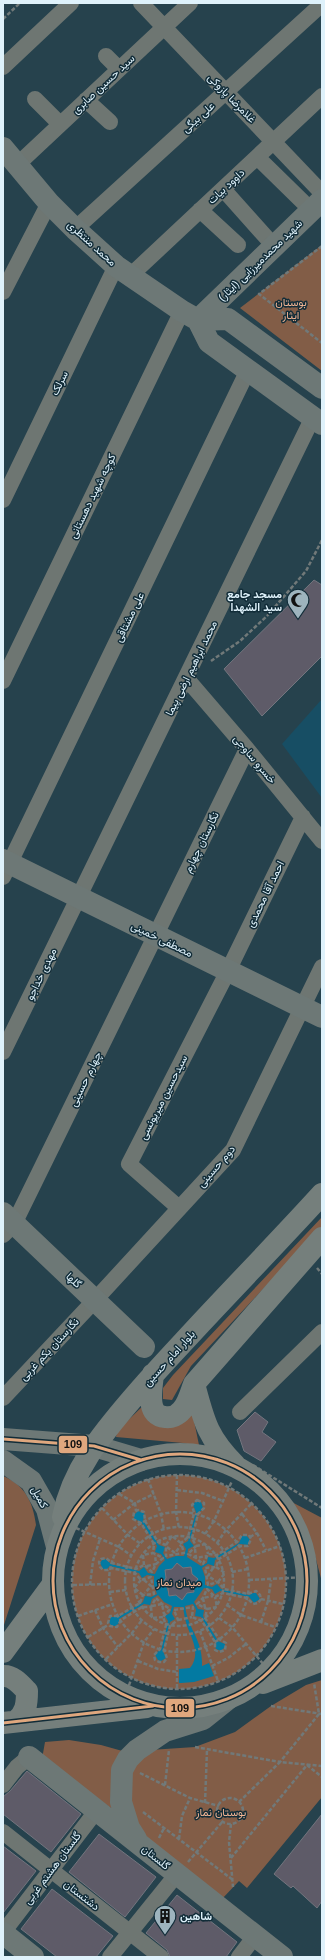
<svg xmlns="http://www.w3.org/2000/svg" width="325" height="1960" font-family="Arial,Vazirmatn,sans-serif">
<style>
.built{fill:#174e64}
.green{fill:#825d47}
.water{fill:#037aa2;fill-rule:evenodd}
.building{fill:#5e5b68;stroke:#73757e}
.lines{fill:none;stroke-linecap:round;stroke-linejoin:round}
.path{stroke:#717979;stroke-width:2.5;stroke-dasharray:4 2;stroke-linecap:butt}
.street{stroke:#6e7672;stroke-width:16}
.secondary{stroke:#6d7876;stroke-width:22}
.primary{stroke:#757f7c;stroke-width:22}
.bus-1-casing{stroke:#112c38;stroke-width:6}
.bus-1{stroke:#dfa77e;stroke-width:3}
.labels{text-anchor:middle;stroke-width:3;stroke-linejoin:round;paint-order:stroke}
.street-label{font-size:11px;fill:#dff2fb;stroke:#112c38}
.park-label{font-size:11px;fill:#f4b694;stroke:#112c38}
.poi-label{font-size:11px;font-weight:bold;fill:#dff2fb;stroke:#112c38;text-anchor:end}
.line-badge{stroke:#112c38;stroke-width:1.5}
.pale-badge-label{font-size:11px;text-anchor:middle;font-weight:bold;fill:#111}
</style>
<rect width="100%" height="100%" fill="#26424d"/>
<!-- built -->
<path class="built" d="M322,699V798L282,744Z"/>
<!-- green -->
<path class="green" d="M322,245V371L240,308Z
M322,1217V1226L191,1366L172,1400L163,1399V1388L173,1375Z
M148,1401L147,1408L191,1406L199,1445L195,1446L183,1443L116,1437L117,1431Z
M72 1582a107 107 0 1 1 214 0a107 107 0 1 1-214 0Z
M3,1476C25,1485 33,1502 36,1525L3,1628Z
M288,1500L322,1518V1582L310,1537Z
M322,1680V1797L247,1888L239,1881L222,1899L132,1826L127,1791L136,1758L150,1750L195,1747L235,1732L271,1706L306,1685Z
M69,1740L101,1745L126,1752L115,1811L42,1759L45,1742Z"/>
<!-- water -->
<path class="water" d="M195,1502H201L203,1508L201,1511L198,1512L190,1541L194,1546L188,1549L187,1557L201,1566L207,1563L208,1557L214,1558L239,1543L242,1536L246,1535L250,1540L248,1545L240,1544L215,1560L214,1566L208,1564L202,1568L205,1577V1585L212,1587L217,1584L221,1589L249,1595L252,1593H256L260,1599L254,1603L249,1597L220,1591L215,1594L212,1589L204,1588L194,1602L198,1609L204,1610L203,1616L218,1641L225,1644V1647L221,1651L216,1649L215,1646L216,1642L201,1617L195,1616L196,1610L193,1604L185,1606C188,1630 203,1639 202,1666L209,1663L214,1676L194,1682L181,1683H179V1669L190,1668C201,1654 192,1639 187,1626C185,1620 184,1613 183,1607H174L172,1614L175,1619L170,1622L163,1651L166,1658L161,1661L158,1660L155,1655L157,1652L161,1650L168,1621L165,1616L170,1613L172,1606L164,1602L158,1595L152,1599L150,1605L144,1604L119,1619V1623L116,1626H111L109,1622L111,1617H118L143,1602L145,1596L151,1597L157,1594L154,1585V1576L147,1575L142,1578L139,1573L110,1566L107,1569H103L100,1563L102,1560L106,1559L111,1564L139,1571L144,1567L148,1573L155,1574L159,1566L165,1560L161,1554L155,1552L157,1546L141,1522L134,1519V1515L138,1511L144,1513L145,1517L143,1520L159,1545L165,1547L163,1553L167,1559L176,1556H184L186,1549L183,1544L188,1541L196,1512L193,1505ZM177,1563L183,1568L191,1567L194,1592L187,1593L182,1599L176,1595L169,1596L167,1588L162,1584L166,1578L165,1570L172,1569Z"/>
<!-- building -->
<path class="building" d="M314,580L322,585V656L262,716L224,669Z
M255,1412L268,1422L262,1432L276,1442L261,1461L244,1451L237,1430Z
M177,1563L183,1568L191,1567L192,1574L198,1579L193,1585L194,1592L187,1593L182,1600L176,1595L169,1596L168,1588L162,1584L166,1578L165,1570L172,1569Z
M27,1771L81,1814L51,1852L3,1814V1797L10,1791Z
M322,1814V1901L317,1908L293,1886L291,1888L274,1874Z
M99,1834L156,1877L125,1917L69,1872Z
M3,1846L36,1871L3,1913Z
M52,1889L113,1936L96,1957H57L21,1929Z
M177,1895L237,1942L226,1957H170L167,1950L146,1933Z"/>
<g class="lines">
<!-- path -->
<path class="path" d="M3,19L20,3
M322,246L259,294L322,343
M211,661L240,641L267,616L306,571L322,540
M317,1268L322,1274
M253,1465L322,1508
M177,1475L176,1512L179,1528
M72 1582a107 107 0 1 1 214 0a107 107 0 1 1-214 0Z
M148,1479L161,1514L164,1530
M177,1490L202,1493L223,1501
M119,1494L135,1503L136,1511
M197,1500L204,1503V1508L198,1514L192,1538L196,1546L188,1554L196,1558L203,1564L208,1554L217,1555L237,1542L242,1535H249L251,1539L248,1546H240L219,1559L216,1567L205,1568L208,1585L218,1582L224,1589L248,1594L256,1591L260,1595L261,1599L258,1603L253,1604L247,1598L223,1593L215,1597L207,1589L203,1598L197,1604L207,1609L205,1618L219,1639L226,1643L225,1650L219,1652L215,1650V1642L202,1621L192,1617L193,1607L174,1610L178,1620L170,1626L164,1650L167,1658L164,1662H159L155,1660L154,1655L160,1649L166,1625L163,1617L170,1609L162,1604L156,1598L151,1607H142L121,1620L117,1627L110,1626L108,1623L110,1616H118L140,1603L143,1595L154,1594L151,1577L141,1580L135,1573L111,1568L108,1570H103L100,1567L99,1562L101,1559L106,1558L112,1563L136,1569L144,1565L152,1572L156,1564L163,1558L153,1553L154,1544L141,1523L133,1519L134,1512L138,1510L144,1512L145,1521L158,1542L166,1545V1556L184,1553L181,1543L188,1537L194,1513L192,1505Z
M102,1508L128,1535L141,1544
M109 1582a70 70 0 1 1 140 0a70 70 0 1 1-140 0Z
M242,1514L257,1533L266,1550
M113,1520L135,1503L154,1494
M125 1581a54 54 0 1 1 108 0a54 54 0 1 1-108 0Z
M76,1528L119,1547L132,1556
M205,1534L214,1521L232,1481
M134 1581a45 45 0 1 1 90 0a45 45 0 1 1-90 0Z
M250,1537L257,1533
M217,1543L226,1530L252,1503
M166,1545L172,1536L181,1543
M196,1546L206,1544L208,1554
M167,1547L175,1553L181,1545
M195,1549L196,1558L206,1556
M245,1558L280,1546
M144,1565L143,1555L153,1553
M147,1566L156,1564L155,1555
M216,1567L225,1573L218,1582
M213,1568L208,1576L216,1581
M232,1572L248,1569
M141,1580L134,1588L143,1595
M144,1580L151,1586L145,1593
M249,1580L307,1577
M73,1585L109,1584
M90,1585L93,1561L100,1539
M110,1592L126,1590
M261,1599L283,1604
M227,1605L241,1615L275,1627
M152,1606L162,1604L164,1614
M151,1607L152,1618L163,1617
M205,1608L203,1598L213,1596
M207,1609L217,1607L215,1597
M95,1610L103,1628L118,1647
M78,1616L113,1604
M219,1618L232,1627L264,1665
M178,1620L192,1617
M261,1622L268,1601L271,1580
M200,1631L218,1681
M88,1637L108,1625
M106,1659L132,1633L142,1620
M138,1661L158,1669L177,1672
M212,1666L228,1658L246,1644
M177,1688V1635
M127,1691L144,1642L154,1629
M271,1706L322,1714
M195,1747L280,1762L319,1714L314,1683
M140,1773L190,1798L219,1806
M165,1785L169,1750
M217 1811a13 13 0 1 1 26 0a13 13 0 1 1-26 0Z
M239,1802L280,1762L322,1766
M205,1803L207,1750
M143,1812L233,1880
M231,1824L229,1842L233,1887
M159,1838L164,1828
M179,1839L182,1816L190,1798
M231,1858L307,1765L322,1777
M188,1862L223,1821"/>
<!-- street -->
<path class="street" d="M141,3L322,193
M106,56L119,69
M3,67L71,3
M35,99L60,124
M86,100L110,122
M257,157L303,202
M17,165L190,3
M223,189L274,246
M200,210L238,245
M75,229L322,4
M130,276L322,96
M3,292L49,203
M3,500L116,266
M186,678L247,749L322,841
M3,681L182,311
M3,877L248,370
M3,1052L313,417
M179,1208L129,1164L228,971L303,817
M3,1235L14,1224L247,749
M3,1398L95,1300L233,1150L322,967
M240,1412L322,1332
M3,1785L17,1767L29,1757
M3,1832L161,1957
M8,1926L97,1810
M110,1957L177,1874
M239,1957L255,1936"/>
<!-- secondary -->
<path class="secondary" d="M3,148L49,203L75,229L116,266L182,311L198,320L228,319L322,388
M198,320L322,200
M198,320L209,342L322,424
M3,860L322,1017
M3,1213L144,1347
M3,1439L94,1446L141,1460
M3,1461L31,1481L47,1509L57,1547
M29,1757L282,1957
M136,1839L129,1828L121,1802L122,1770L128,1759L137,1750L165,1731L203,1719L228,1699
M3,1933L33,1957"/>
<!-- primary -->
<path class="primary" d="M153,1374C152,1387 145,1416 165,1417C171,1418 178,1415 182,1410C188,1404 191,1392 194,1384L322,1238
M194,1384C204,1421 207,1437 235,1465
M53 1581a127 127 0 1 1 254 0a127 127 0 1 1-254 0Z
M63,1517C72,1470 102,1434 132,1399C154,1373 177,1349 200,1324C240,1281 282,1238 322,1194
M3,1652L53,1584
M3,1676C13,1675 21,1685 27,1691C27,1704 26,1713 16,1721
M263,1683L322,1660
M3,1723L147,1707"/>
<!-- bus-1 casing -->
<g class="bus-1-casing">
<path id="bus-1" d="M3,1439L94,1446L141,1460
M53 1581a127 127 0 1 1 254 0a127 127 0 1 1-254 0Z
M3,1723L153,1706"/>
</g>
<!-- bus-1 -->
<use href="#bus-1" class="bus-1"/>
</g>
<!-- icons -->
<defs>
<g id="mosque-pin" transform="scale(1.15)"><path d="M0 17L-7.5 6A9.5 9.5 0 1 1 7.5 6Z" fill="#9eb4be" stroke="#112c38"/><path d="M3.5-4.9A6 6 0 1 0 3.5 4.9A5 5 0 1 1 3.5-4.9Z" fill="#111"/></g>
<g id="building-pin" transform="scale(1.15)"><path d="M0 17L-7.5 6A9.5 9.5 0 1 1 7.5 6Z" fill="#9eb4be" stroke="#112c38"/><path d="M-4-6H4V6H1V3H-1V6H-4ZM-2.5-4.3h1.7v1.8h-1.7ZM.8-4.3h1.7v1.8H.8ZM-2.5-1h1.7V.8h-1.7ZM.8-1h1.7V.8H.8Z" fill="#111"/></g>
</defs>
<g fill-rule="evenodd">
<use href="#mosque-pin" x="298" y="600"/>
<use href="#building-pin" x="165" y="1916"/>
</g>
<g class="labels">
<!-- street labels -->
<g class="street-label">
<text transform="translate(103 84) rotate(-43)" y="4">سید حسین صابری</text>
<text transform="translate(232 98) rotate(46)" y="4">غلامرضا پازوکی</text>
<text transform="translate(198 117) rotate(-42)" y="4">علی بیگی</text>
<text transform="translate(226 186) rotate(-43)" y="4">داوود بیات</text>
<text transform="translate(92 243) rotate(42)" y="4">محمد منتظری</text>
<text transform="translate(260 260) rotate(-44)" y="4">شهید محمدمیرزایی (ایثار)</text>
<text transform="translate(59 383) rotate(-64)" y="4">سرلک</text>
<text transform="translate(92 496) rotate(-64)" y="4">کوچه شهید دهستانی</text>
<text transform="translate(129 617) rotate(-64)" y="4">علی مشتاقی</text>
<text transform="translate(191 668) rotate(-64)" y="4">محمد ابراهیم ارضی پیما</text>
<text transform="translate(255 759) rotate(50)" y="4">خسرو ساوجی</text>
<text transform="translate(201 842) rotate(-64)" y="4">نگارستان چهارم</text>
<text transform="translate(265 894) rotate(-64)" y="4">احمد آقا محمدی</text>
<text transform="translate(162 939) rotate(26)" y="4">مصطفی خمینی</text>
<text transform="translate(41 974) rotate(-64)" y="4">مهدی خداجو</text>
<text transform="translate(85 1079) rotate(-64)" y="4">چهارم حسینی</text>
<text transform="translate(163 1097) rotate(-63)" y="4">سیدحسین میریونسی</text>
<text transform="translate(216 1166) rotate(-49)" y="4">دوم حسینی</text>
<text transform="translate(74 1280) rotate(43)" y="4">گلها</text>
<text transform="translate(49 1349) rotate(-47)" y="4">نگارستان یکم غربی</text>
<text transform="translate(169 1358) rotate(-48)" y="4">بلوار امام حسین</text>
<text transform="translate(40 1497) rotate(62)" y="4">کمیل</text>
<text transform="translate(156 1857) rotate(39)" y="4">گلستان</text>
<text transform="translate(52 1868) rotate(-53)" y="4">گلستان هشتم غربی</text>
<text transform="translate(82 1895) rotate(38)" y="4">دشتستان</text>
</g>
<!-- park labels -->
<g class="park-label">
<text x="291" y="306">بوستان<tspan x="291" dy="13">ایثار</tspan></text>
<text x="179" y="1586">میدان نماز</text>
<text x="221" y="1816">بوستان نماز</text>
</g>
<!-- poi labels -->
<g class="poi-label">
<text x="282" y="598">مسجد جامع<tspan x="282" dy="13">سید الشهدا</tspan></text>
<text x="180" y="1920" text-anchor="start">شاهین</text>
</g>
</g>
<g class="line-badge">
<rect x="58" y="1435" width="30" height="19" rx="4" fill="#dfa77e"/>
<rect x="165" y="1698" width="30" height="20" rx="4" fill="#dfa77e"/>
</g>
<g class="pale-badge-label">
<text x="73" y="1448">109</text>
<text x="180" y="1712">109</text>
</g>
<!-- border -->
<rect width="325" height="1960" fill="none" stroke="#dff2fb" stroke-width="8"/>
</svg>
